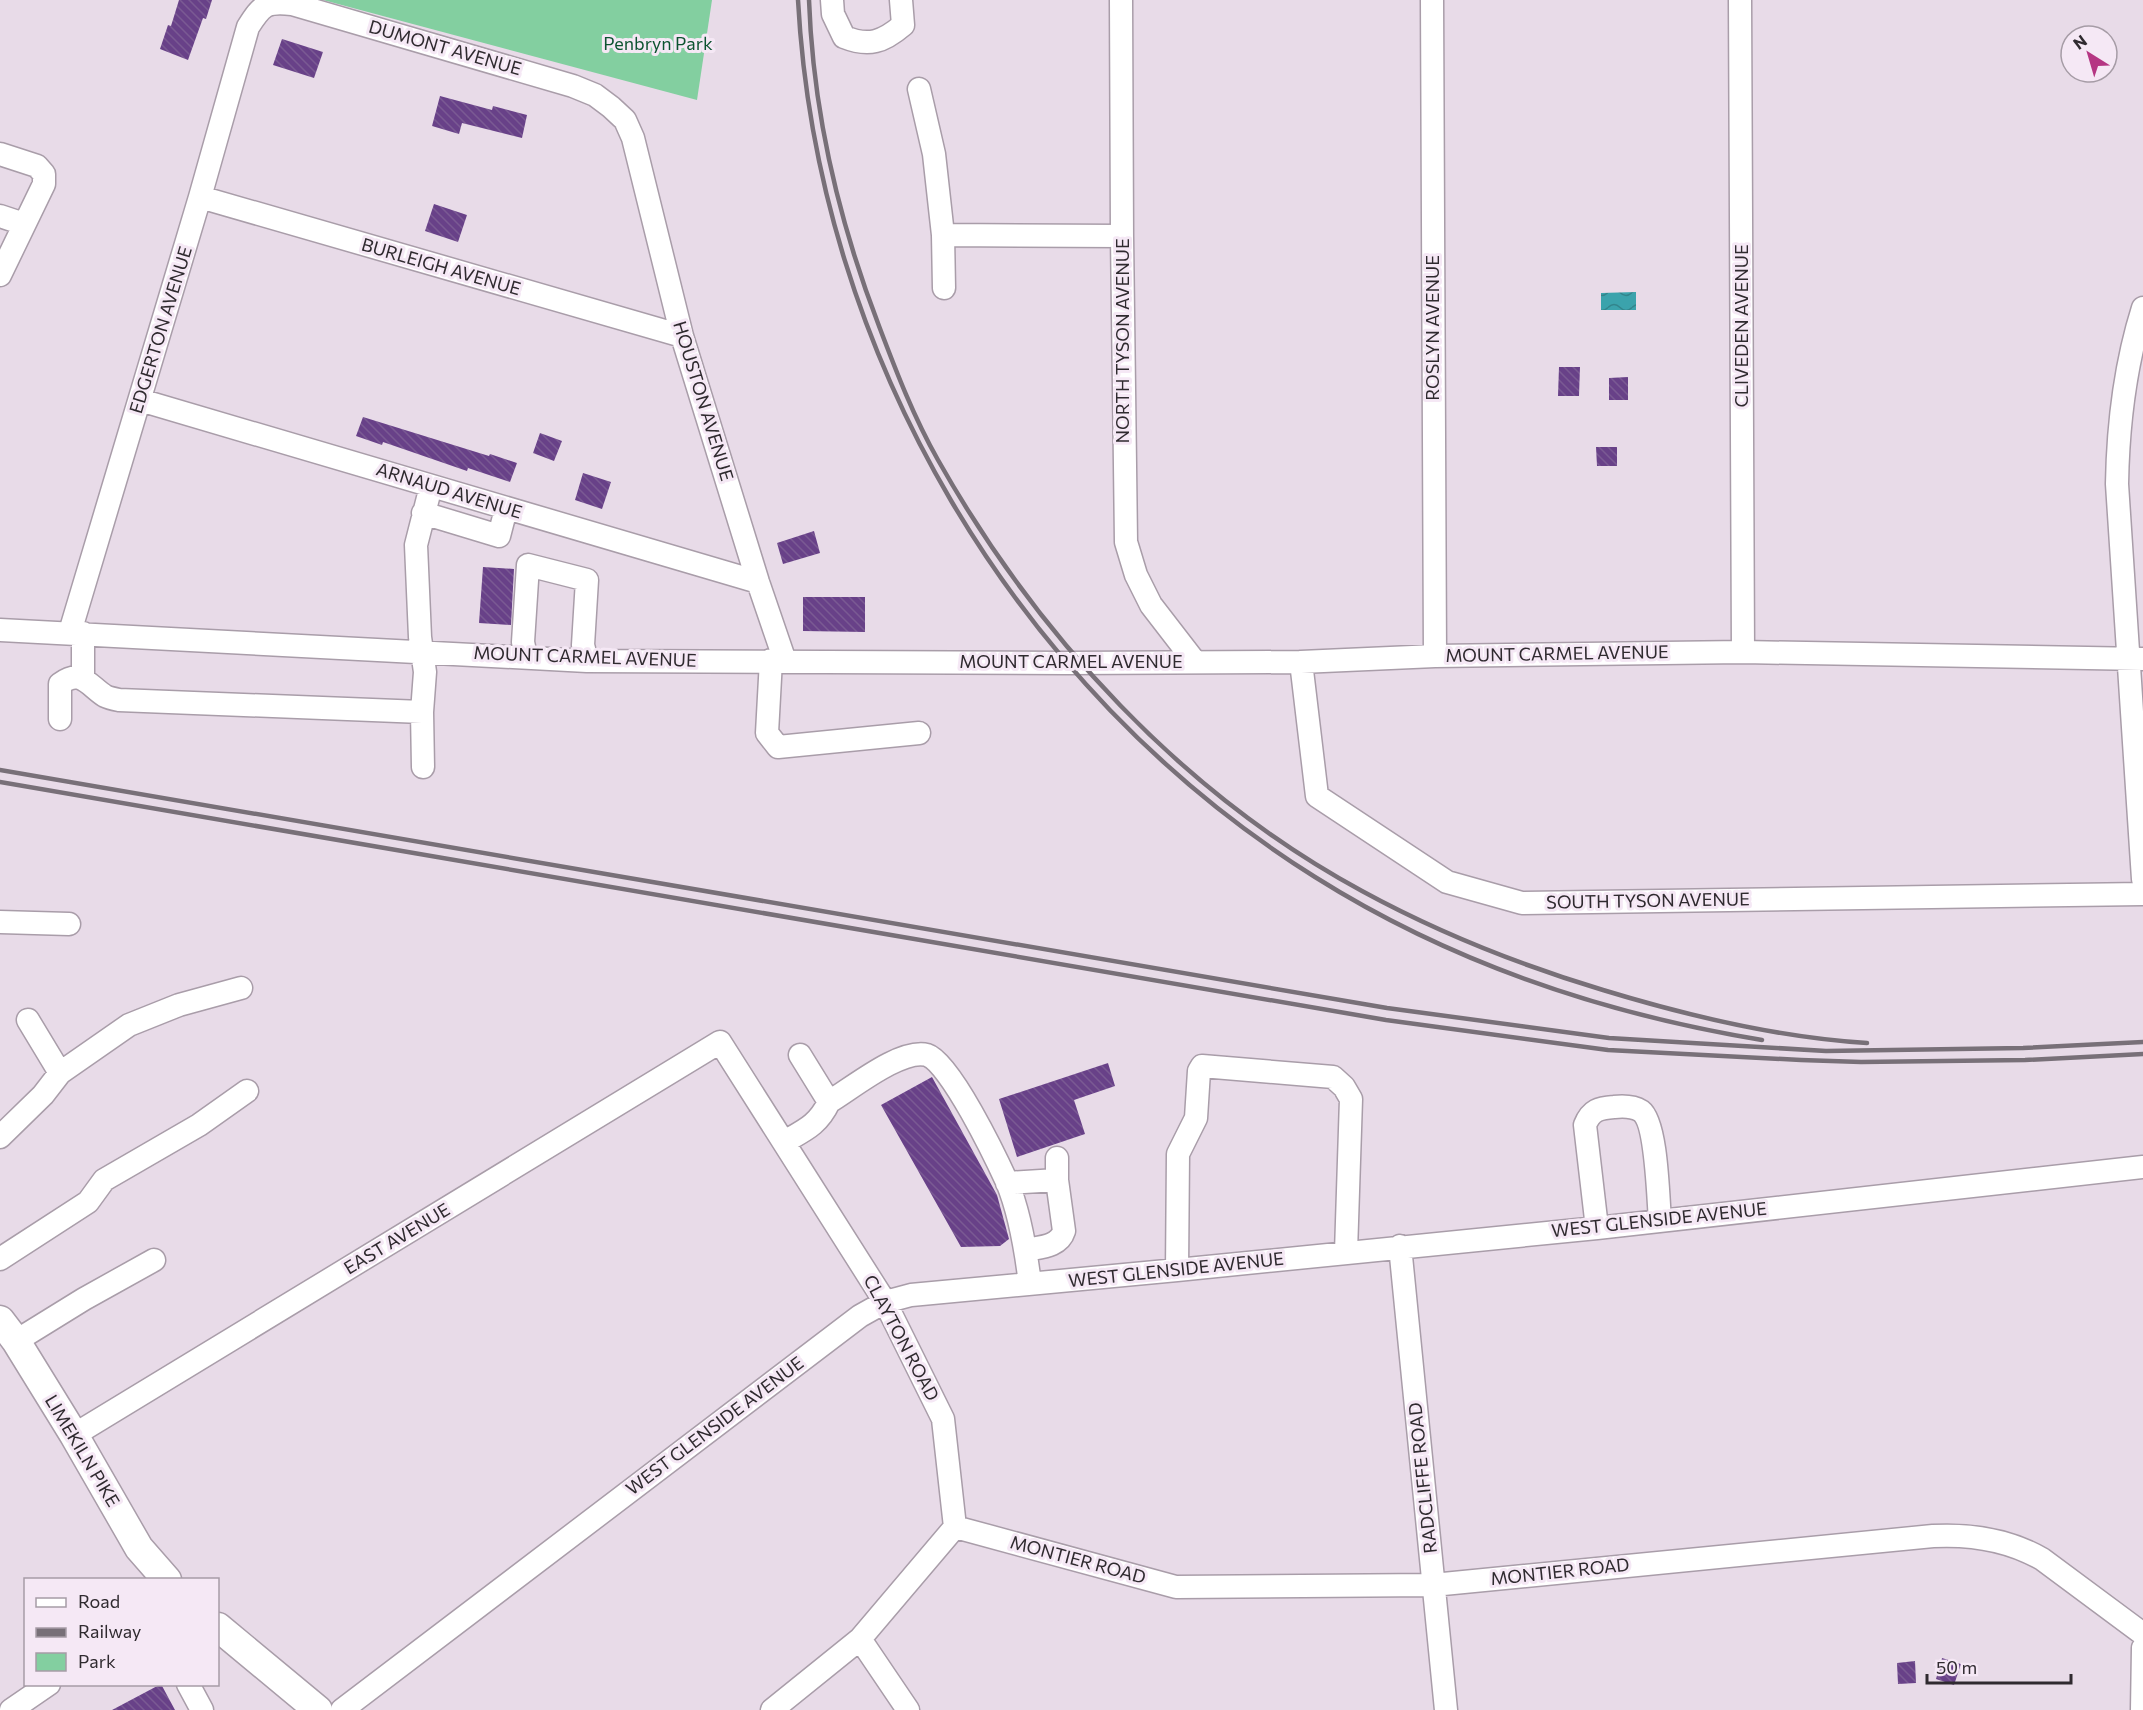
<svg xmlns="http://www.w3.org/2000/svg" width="2143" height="1710" font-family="Commissioner,sans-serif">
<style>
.park{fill:#83cfa0}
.water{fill:url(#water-waves)}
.building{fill:url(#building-back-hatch)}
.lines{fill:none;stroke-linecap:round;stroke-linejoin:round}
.minor-casing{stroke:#a99da9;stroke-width:25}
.major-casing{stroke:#a99da9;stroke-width:31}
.minor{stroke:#fff;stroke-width:22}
.major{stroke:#fff;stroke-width:28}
.rail{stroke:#787078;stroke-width:4.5}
.labels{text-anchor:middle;stroke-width:6;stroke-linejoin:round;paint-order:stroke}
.park-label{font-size:18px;fill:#0c5330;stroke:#f5e8f5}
.street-label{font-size:18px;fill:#2f2a2f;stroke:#f5e8f5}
</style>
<defs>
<pattern id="water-waves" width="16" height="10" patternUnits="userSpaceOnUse" patternTransform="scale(1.5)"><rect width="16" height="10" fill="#3ba3ac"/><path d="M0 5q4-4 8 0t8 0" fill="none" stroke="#32858c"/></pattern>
<pattern id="building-back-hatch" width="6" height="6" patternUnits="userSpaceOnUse" patternTransform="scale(1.5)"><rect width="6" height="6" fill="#684188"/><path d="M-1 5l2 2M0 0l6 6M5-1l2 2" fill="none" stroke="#7a5a93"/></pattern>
</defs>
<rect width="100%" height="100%" fill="#e8dbe8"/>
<!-- park -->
<path class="park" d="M323,0H712L697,100Z"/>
<!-- water -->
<path class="water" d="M1636,292V310H1601V293Z"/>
<!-- building -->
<path class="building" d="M179,0H212L206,19L203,18L188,60L160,49L168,25L171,26Z
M282,39L323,52L314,78L273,65Z
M440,96L492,110L493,106L527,115L522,138L462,123L459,134L432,126Z
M434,204L467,215L458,242L425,231Z
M1559,367H1580L1579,396H1558Z
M1628,377V400H1609V378Z
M363,417L489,456L490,454L517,463L510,482L468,468L467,471L383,442L382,445L356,436Z
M540,433L562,441L554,461L533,453Z
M1596,447H1617V466H1597Z
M583,473L611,482L602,509L575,500Z
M814,531L820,553L783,564L777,543Z
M483,567L514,569L511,625L479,623Z
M803,597H865V632L803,631Z
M1108,1063L1115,1086L1074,1100L1085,1134L1017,1157L999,1099Z
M932,1077L997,1195L1009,1239L1000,1246L961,1247L881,1105Z
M1942,1658L1961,1664L1954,1685L1936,1679Z
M1915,1661L1916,1683L1898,1684L1897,1663Z
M161,1684L175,1710H112Z"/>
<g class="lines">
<!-- minor casing -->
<g class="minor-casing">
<path id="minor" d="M832,0L833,14L844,37C869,47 883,42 903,25L901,0
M1121,0L1122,236L1126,542L1136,575L1151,605L1195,662
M1432,0L1435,656
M1740,0L1743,652
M919,89L934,154L943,235L1122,236
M0,154L37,166L44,174V184L0,275
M200,197L682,336
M0,216L24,224
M943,235L944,288
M2143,308C2125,365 2118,425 2117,484L2143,879
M140,400L758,582
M423,513L499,536L506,509
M0,630L587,661L1067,663L1301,662L1435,656L1743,652L2143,659
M70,632L200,197L248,27C262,5 266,1 292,4L573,86L595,95L611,107L625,120L633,138L682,336L758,582L785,661
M526,656L523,642L528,565L587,580L583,645L587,661
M771,660L767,733L778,747L919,733
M1301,662L1317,796L1447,882L1522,903L2143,894
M83,678V633
M60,719V684C81,668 88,685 105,696C109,698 114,699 119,700L422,712
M423,767L422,712L425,672L420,637L416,545L431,486
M0,922L69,924
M60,1073L129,1025L179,1005L241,988
M829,1102C851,1089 901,1048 927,1055C950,1062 996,1158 1007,1182C1020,1213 1026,1251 1030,1284
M0,1137L43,1095L60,1073L28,1020
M784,1142C805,1130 818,1125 829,1102L800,1055
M1057,1158V1180
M1007,1183L1057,1180L1064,1231C1059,1247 1040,1247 1026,1250
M1597,1228L1585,1125C1591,1110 1599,1108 1614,1107C1623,1106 1633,1106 1641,1111C1657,1123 1658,1199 1660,1220
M1400,1246L1446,1710
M0,1259L88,1202L104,1180L199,1125L247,1091
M1177,1270L1178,1154L1196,1118L1199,1071L1202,1066L1333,1077L1344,1087L1351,1099L1346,1252
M16,1341L84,1299L154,1260
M74,1435L720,1042L885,1302L943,1419L955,1527L860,1639L772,1710
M955,1527L1176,1587L1433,1585L1933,1536C1971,1534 2009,1540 2042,1559L2143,1634
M860,1639L908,1710
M188,1684L202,1710
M11,1710L49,1684
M342,1710L860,1316L885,1302L911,1295L1177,1270L1597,1228L2143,1167
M2142,1710L2143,1648"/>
</g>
<!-- major casing -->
<g class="major-casing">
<path id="major" d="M0,1320L16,1341L74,1435L139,1548L167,1580
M218,1627L318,1710"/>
</g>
<!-- minor -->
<use href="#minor" class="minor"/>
<!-- major -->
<use href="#major" class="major"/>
<!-- rail -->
<path class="rail" d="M798,0C817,354 1015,689 1315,877C1450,962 1605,1014 1762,1040
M809,0C813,112 839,222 879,326C896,371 914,418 938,460C1038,637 1183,794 1362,891C1439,933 1520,965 1603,990C1685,1015 1782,1038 1867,1043
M0,770L1387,1008L1609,1038L1826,1051L2023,1048L2143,1042
M0,782L1386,1020L1608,1050L1801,1060L1861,1062L2025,1060L2143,1054"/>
</g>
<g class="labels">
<!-- park labels -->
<g class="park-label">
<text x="658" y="50">Penbryn Park</text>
</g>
<!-- street labels -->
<g class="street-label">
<text transform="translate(445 48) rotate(16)" y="6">DUMONT AVENUE</text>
<text transform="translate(441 267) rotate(16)" y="6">BURLEIGH AVENUE</text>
<text transform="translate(1742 326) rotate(-90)" y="6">CLIVEDEN AVENUE</text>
<text transform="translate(1433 328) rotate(-90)" y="6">ROSLYN AVENUE</text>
<text transform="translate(161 330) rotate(-73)" y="6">EDGERTON AVENUE</text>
<text transform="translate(1123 341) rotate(-90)" y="6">NORTH TYSON AVENUE</text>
<text transform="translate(703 401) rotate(73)" y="6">HOUSTON AVENUE</text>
<text transform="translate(449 491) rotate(17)" y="6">ARNAUD AVENUE</text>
<text transform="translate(1557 654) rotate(-1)" y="6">MOUNT CARMEL AVENUE</text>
<text transform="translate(585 657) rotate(2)" y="6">MOUNT CARMEL AVENUE</text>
<text x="1071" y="668">MOUNT CARMEL AVENUE</text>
<text transform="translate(1648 901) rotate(-1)" y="6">SOUTH TYSON AVENUE</text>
<text transform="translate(1659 1220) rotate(-6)" y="6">WEST GLENSIDE AVENUE</text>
<text transform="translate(397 1239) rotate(-31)" y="6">EAST AVENUE</text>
<text transform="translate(1176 1270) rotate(-6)" y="6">WEST GLENSIDE AVENUE</text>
<text transform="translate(901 1338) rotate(62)" y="6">CLAYTON ROAD</text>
<text transform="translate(715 1426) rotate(-37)" y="6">WEST GLENSIDE AVENUE</text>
<text transform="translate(82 1451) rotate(59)" y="6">LIMEKILN PIKE</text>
<text transform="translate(1423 1478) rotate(-96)" y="6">RADCLIFFE ROAD</text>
<text transform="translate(1078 1560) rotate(15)" y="6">MONTIER ROAD</text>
<text transform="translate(1560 1572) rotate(-6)" y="6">MONTIER ROAD</text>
</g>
</g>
<!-- legend -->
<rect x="24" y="1578" width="195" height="108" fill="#f5e8f5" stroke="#a69ca6" stroke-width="1.5"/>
<rect x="36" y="1598" width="30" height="9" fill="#ffffff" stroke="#a69ca6" stroke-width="1.5"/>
<text x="78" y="1608" font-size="18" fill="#2f2a2f">Road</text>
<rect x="36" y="1628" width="30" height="9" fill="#787078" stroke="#a69ca6" stroke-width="1.5"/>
<text x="78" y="1638" font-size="18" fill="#2f2a2f">Railway</text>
<rect x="36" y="1653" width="30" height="18" fill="#83cfa0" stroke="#a69ca6" stroke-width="1.5"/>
<text x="78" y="1668" font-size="18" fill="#2f2a2f">Park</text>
<!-- north arrow -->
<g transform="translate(2089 54) rotate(323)"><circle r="28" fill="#f5e8f5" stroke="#a69ca6" stroke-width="1.5"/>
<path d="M0-4.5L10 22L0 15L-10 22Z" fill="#b53683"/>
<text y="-9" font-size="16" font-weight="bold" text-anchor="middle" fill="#2f2a2f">N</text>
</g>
<!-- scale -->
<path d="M1927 1674v9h144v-9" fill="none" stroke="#2f2a2f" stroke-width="3"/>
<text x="1936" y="1674" font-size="18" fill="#2f2a2f" stroke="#f5e8f5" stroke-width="4.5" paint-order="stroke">50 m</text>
</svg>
